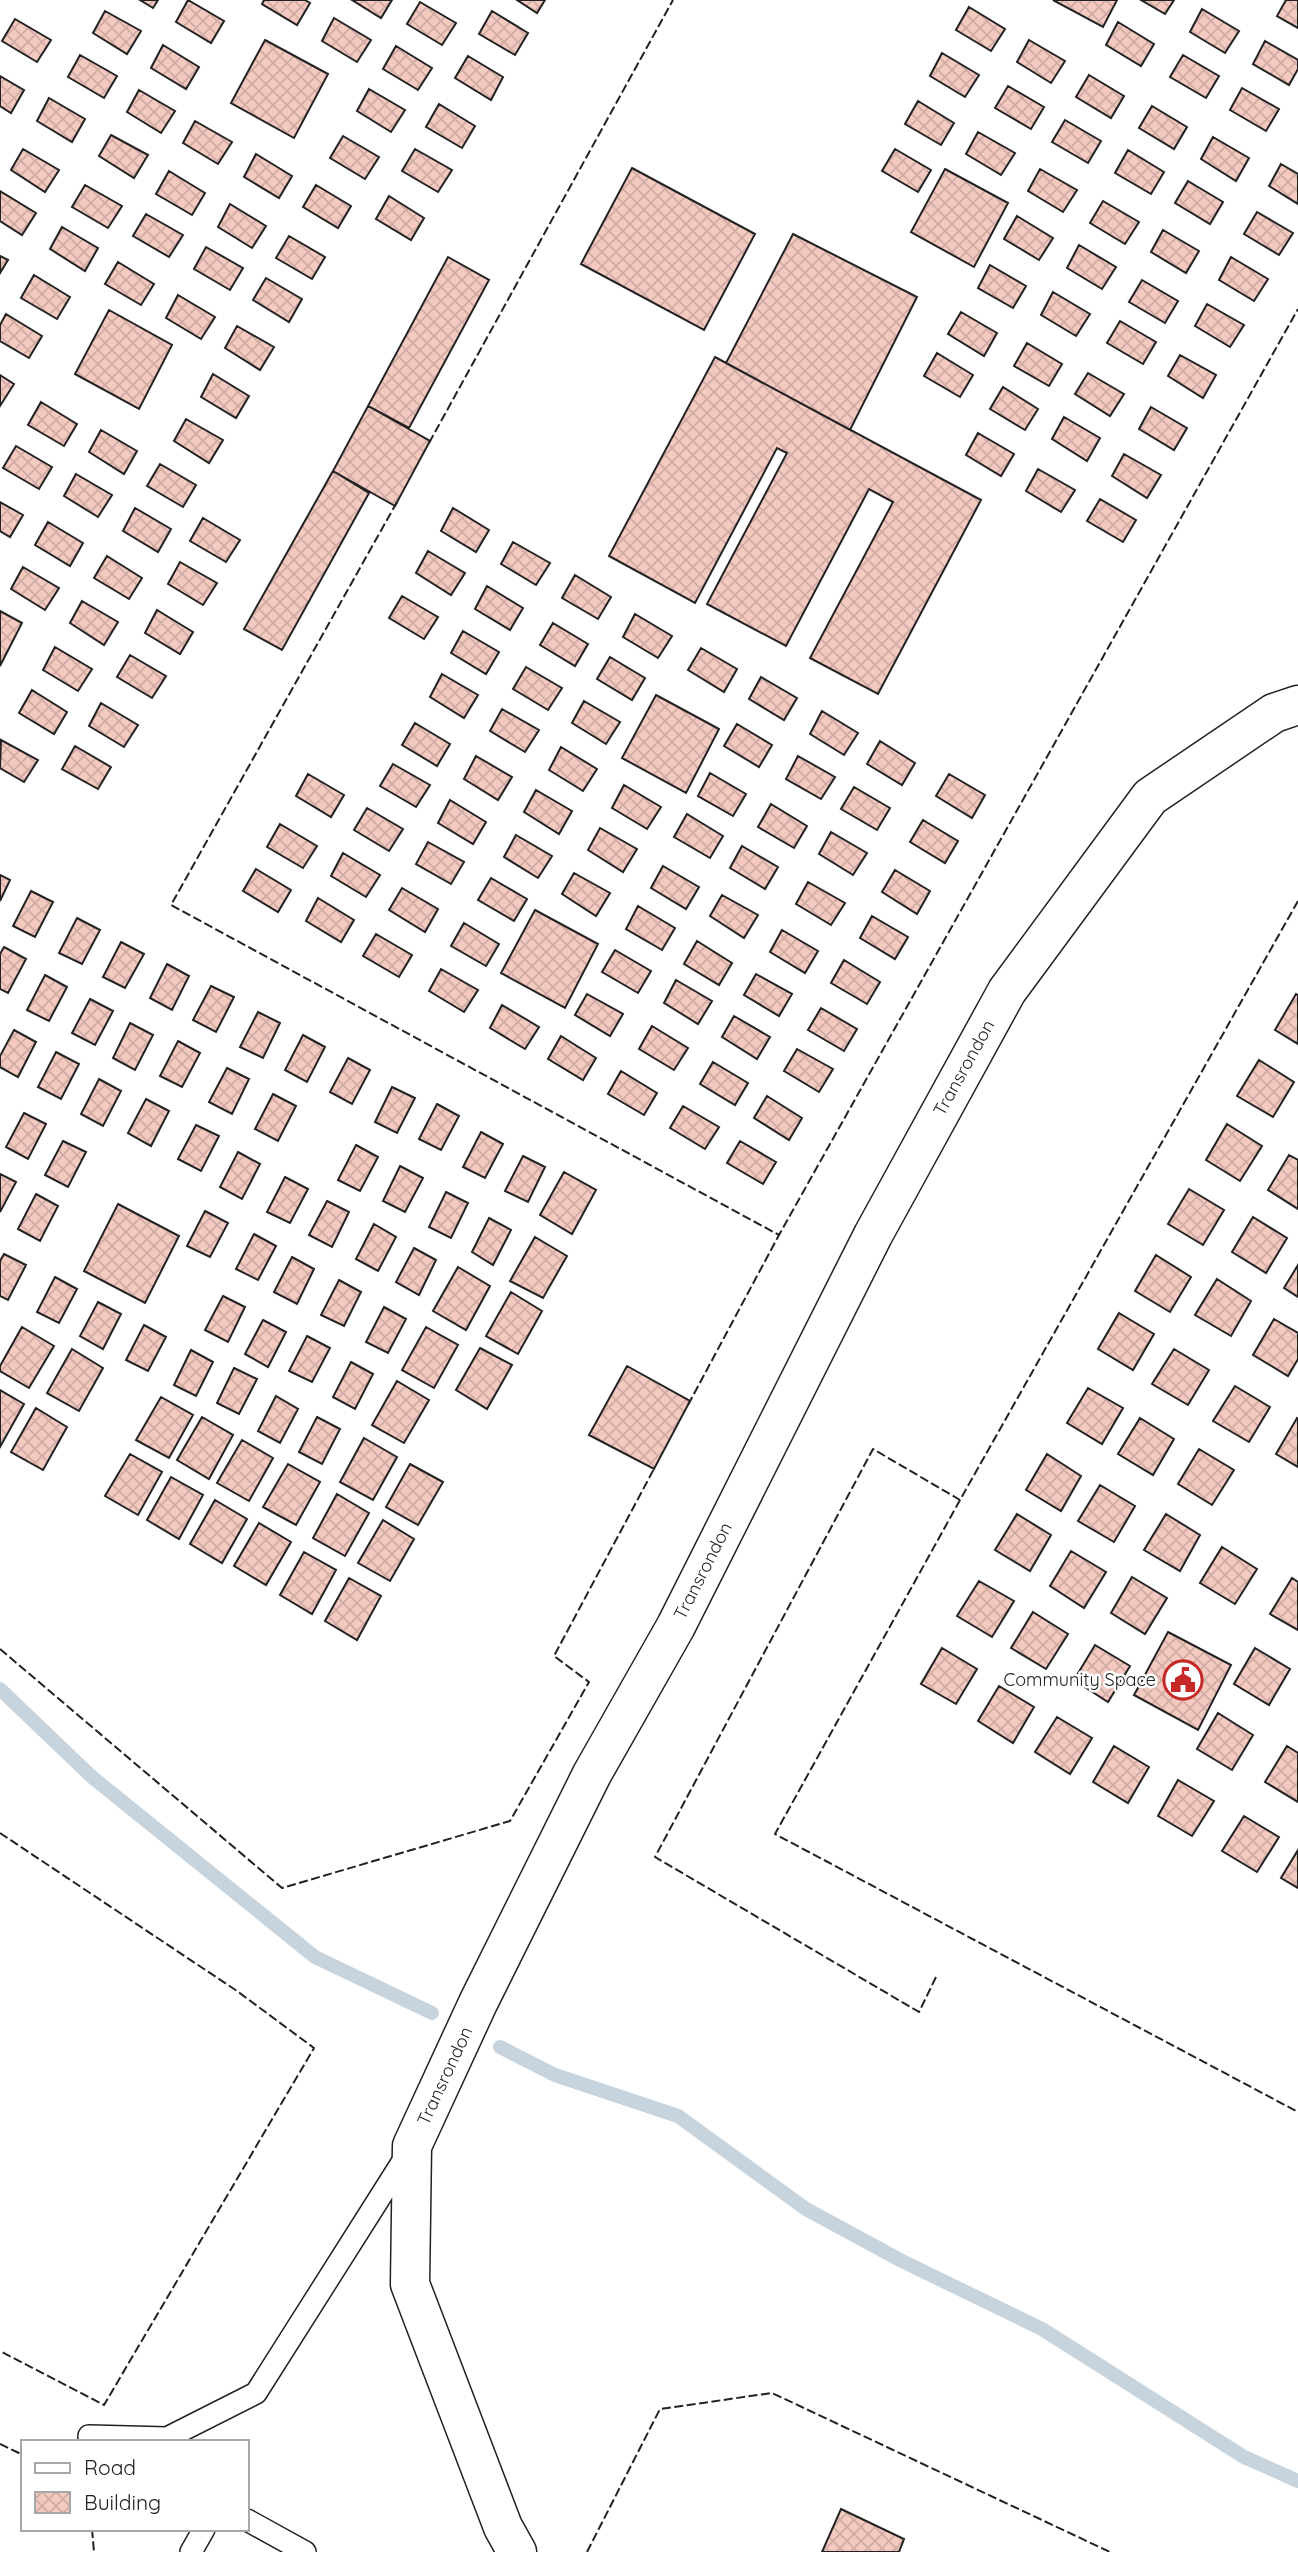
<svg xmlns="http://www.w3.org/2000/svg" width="1298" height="2552" font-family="Quicksand,sans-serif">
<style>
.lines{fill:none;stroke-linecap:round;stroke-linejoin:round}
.stream{stroke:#c7d3dd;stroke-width:14}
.building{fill:url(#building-cross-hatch);stroke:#222;stroke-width:2}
.service-casing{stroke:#222;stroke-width:24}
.minor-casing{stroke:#222;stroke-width:41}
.service{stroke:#fff;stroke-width:21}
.minor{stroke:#fff;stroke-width:38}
.fence{stroke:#222;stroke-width:2;stroke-dasharray:9 3.5;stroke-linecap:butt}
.labels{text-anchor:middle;stroke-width:5;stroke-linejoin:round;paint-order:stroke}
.street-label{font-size:18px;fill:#222;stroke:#fff}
.poi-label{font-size:18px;fill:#222;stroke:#fff;text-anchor:end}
</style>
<defs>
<pattern id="building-cross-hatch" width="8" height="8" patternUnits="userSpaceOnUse" patternTransform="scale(1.75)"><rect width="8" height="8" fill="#f3c9c0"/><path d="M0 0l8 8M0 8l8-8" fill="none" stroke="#d0aca5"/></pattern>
</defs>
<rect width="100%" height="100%" fill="#fff"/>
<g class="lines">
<!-- stream -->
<path class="stream" d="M0,1689L92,1777L315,1957L432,2013
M500,2047L555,2075L678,2116L806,2209L902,2261L1042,2329L1244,2457L1298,2481"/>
</g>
<!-- building -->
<path class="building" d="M140,0H158L153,8Z
M188,0L224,21L211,43L176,22Z
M264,0H305L310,3L297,25L262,4Z
M352,0H392L381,18Z
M517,0H545L537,13Z
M1053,0H1117L1103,27Z
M1141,0H1174L1165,14Z
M1286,0H1298V28L1277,16Z
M420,2L456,23L442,45L407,24Z
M969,7L1005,29L991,51L956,30Z
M1202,9L1239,31L1225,53L1190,32Z
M105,11L141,31L127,54L93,33Z
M492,11L528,33L515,55L479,34Z
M334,18L371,40L357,62L322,41Z
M15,19L51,40L37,62L2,41Z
M1118,22L1154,44L1141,66L1106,45Z
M265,40L328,74L294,138L231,103Z
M1029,40L1065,61L1051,83L1017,62Z
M1265,41L1298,60V69L1289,85L1253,64Z
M163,45L199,67L186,89L151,68Z
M396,46L432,68L418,90L383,69Z
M942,53L979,75L965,97L930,76Z
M80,55L117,76L104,98L68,77Z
M1183,55L1219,76L1206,98L1170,77Z
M468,56L503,77L491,100L455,78Z
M1089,75L1124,96L1111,118L1076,97Z
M0,76L24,90L11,113L0,106Z
M1008,86L1044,107L1031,129L995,108Z
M1242,88L1279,109L1266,131L1230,110Z
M369,89L405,110L391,132L357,111Z
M139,90L175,111L161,133L127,112Z
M49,98L85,119L72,142L37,121Z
M918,101L954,123L941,145L905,124Z
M439,104L475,126L462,148L426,127Z
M1152,106L1187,127L1174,149L1139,128Z
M1065,120L1101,141L1088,163L1052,142Z
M195,121L232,142L218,164L183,143Z
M978,132L1015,153L1001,175L966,154Z
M111,135L148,155L134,178L99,156Z
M343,136L379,157L365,179L330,158Z
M1213,137L1249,158L1236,181L1201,159Z
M23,149L59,170L45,192L11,170Z
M415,149L452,170L438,192L402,171Z
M895,149L931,170L918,192L882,171Z
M1128,150L1164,172L1151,194L1115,173Z
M256,154L292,176L279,198L244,177Z
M1281,164L1298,174V204L1269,186Z
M632,168L755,234L704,330L581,264Z
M945,169L1008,203L974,267L911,232Z
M1040,169L1077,190L1063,212L1028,191Z
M169,171L205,193L192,215L156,194Z
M1188,181L1223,202L1210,224L1175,203Z
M85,185L122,206L108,228L72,207Z
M316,185L351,206L338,228L303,207Z
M0,191L36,213L22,235L0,221Z
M389,196L424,218L411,240L376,219Z
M1103,201L1139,222L1125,244L1090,223Z
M230,204L266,226L252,248L218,227Z
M1257,212L1293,233L1279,255L1244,234Z
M146,214L183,235L169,257L133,236Z
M1017,216L1053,238L1039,260L1004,239Z
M62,227L98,248L85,271L50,249Z
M1163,230L1199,251L1186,273L1151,252Z
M793,234L917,297L850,430L726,363Z
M289,236L325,257L312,279L276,258Z
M1079,245L1116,267L1102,289L1067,268Z
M206,247L243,268L230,290L194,269Z
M0,256L8,260L0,273Z
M448,257L489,280L409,428L368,406Z
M1231,257L1268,279L1254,301L1219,280Z
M118,262L154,284L141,305L105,284Z
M990,265L1026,286L1013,308L978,288Z
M34,275L70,297L57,319L21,298Z
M266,278L302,299L289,322L253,300Z
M1142,280L1178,301L1165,323L1129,302Z
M1053,292L1090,314L1076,336L1041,315Z
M178,295L215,317L201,339L166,318Z
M1207,304L1244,325L1230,347L1195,326Z
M109,310L172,345L139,409L75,374Z
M961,312L997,333L984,356L948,334Z
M6,314L42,336L29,358L0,341V325Z
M1120,321L1156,342L1143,364L1107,343Z
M237,326L274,347L260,370L225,348Z
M1027,343L1062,364L1049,386L1014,366Z
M937,353L973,375L960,397L924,376Z
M1180,355L1216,375L1203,398L1168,376Z
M715,357L981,500L878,694L810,658L893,502L869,489L786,646L707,604L787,453L777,448L695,603L609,556Z
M1088,373L1124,394L1110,416L1075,394Z
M213,374L249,396L236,418L201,397Z
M0,375L14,384L0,406Z
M1003,387L1038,409L1025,430L990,409Z
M41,402L77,424L64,446L28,425Z
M368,406L430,441L395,506L333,471Z
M1151,407L1187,428L1174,450L1139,429Z
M1064,417L1100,438L1087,461L1052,439Z
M186,419L223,440L209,463L174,441Z
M101,430L137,451L124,474L89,452Z
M978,433L1014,454L1001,476L966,455Z
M16,446L52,467L39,489L3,468Z
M1124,454L1161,475L1147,498L1112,476Z
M160,464L196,485L183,507L147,486Z
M1038,469L1075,490L1061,512L1026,491Z
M333,471L369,493L282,650L244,629Z
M76,474L112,495L98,517L64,496Z
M1100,499L1136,520L1123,542L1087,521Z
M0,502L23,515L10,537L0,531Z
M135,508L171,529L158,552L123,531Z
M453,508L489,530L476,552L441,531Z
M203,518L240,540L226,562L190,541Z
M48,522L83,543L70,566L35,545Z
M513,542L550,563L536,585L501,564Z
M428,551L465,573L451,595L416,573Z
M107,556L142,578L129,599L94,578Z
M180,562L217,583L203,605L168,584Z
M23,567L59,588L45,610L11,589Z
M575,575L611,597L598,619L562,598Z
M487,586L523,608L510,630L475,609Z
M402,596L438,617L424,639L389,618Z
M82,601L118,622L104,645L70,623Z
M157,610L193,632L180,654L145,633Z
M0,611L22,623L0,666Z
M635,614L672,636L658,658L623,637Z
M553,623L588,644L575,666L540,645Z
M463,631L499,652L486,674L451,653Z
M55,647L92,669L78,691L43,670Z
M701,648L737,669L724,692L688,670Z
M130,655L166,676L152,698L117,677Z
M610,657L645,678L632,700L597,679Z
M526,667L562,688L548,710L513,689Z
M442,674L478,695L464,718L430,697Z
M761,677L797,698L784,720L749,699Z
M32,690L67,712L54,734L19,713Z
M656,695L719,729L686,793L622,758Z
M584,701L620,722L606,744L572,723Z
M101,703L138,725L124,747L89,726Z
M502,709L539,730L525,752L490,731Z
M822,711L858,733L844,755L810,734Z
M415,723L450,744L437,766L402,745Z
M737,724L772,745L759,767L724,746Z
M1,740L38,760L24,782L0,768Z
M880,741L915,763L902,785L867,764Z
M75,746L111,767L98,789L62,769Z
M561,747L597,769L583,791L549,770Z
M476,756L512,777L498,800L464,779Z
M798,756L835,777L821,799L786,779Z
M393,764L430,785L416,807L380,786Z
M710,773L746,794L733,816L698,796Z
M308,774L344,795L331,817L296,796Z
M949,774L985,795L972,818L936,796Z
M624,785L661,807L647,829L612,808Z
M854,787L890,808L877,830L841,809Z
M536,790L572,811L559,834L524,812Z
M450,800L486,822L473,844L438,823Z
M771,804L807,826L794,848L758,827Z
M367,808L403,829L389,851L354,830Z
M687,814L723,836L710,858L674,837Z
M923,820L958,841L945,863L910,842Z
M280,824L317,846L303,868L267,847Z
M600,828L637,849L623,872L588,850Z
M831,832L867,853L853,875L819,854Z
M516,835L552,856L538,878L504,857Z
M428,842L464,862L451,884L416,864Z
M742,846L778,867L765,889L730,868Z
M343,853L380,875L366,897L331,876Z
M663,866L699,887L686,909L651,888Z
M256,869L291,890L278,912L243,891Z
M895,870L930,891L917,914L882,892Z
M574,873L610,893L596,916L562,894Z
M0,875L10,880L0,901Z
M491,878L527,899L514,921L478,900Z
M808,882L845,903L831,925L796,904Z
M402,888L438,909L425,932L389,910Z
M31,891L53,902L35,937L13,926Z
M722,895L758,915L744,938L710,916Z
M318,898L354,920L341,942L306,921Z
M638,906L675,928L662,950L626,929Z
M535,910L598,944L565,1008L501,973Z
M872,916L908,937L895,959L860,938Z
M77,918L100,930L82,964L59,953Z
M464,923L499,944L486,966L451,946Z
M782,930L818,951L805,973L770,952Z
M376,934L412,955L399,977L363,956Z
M697,941L732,963L719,985L684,964Z
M121,942L144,954L125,988L103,977Z
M4,947L26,959L8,993L0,989V954Z
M615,950L651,971L638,993L602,972Z
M844,960L880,982L867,1004L831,983Z
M167,964L189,976L172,1010L150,998Z
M441,969L478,990L464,1012L429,991Z
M756,974L792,994L779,1016L744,995Z
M45,975L67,987L49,1021L27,1010Z
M676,980L712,1001L698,1024L664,1003Z
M211,986L234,997L216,1032L193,1020Z
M587,994L623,1014L610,1036L575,1015Z
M1296,994L1298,995V1044L1275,1030Z
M90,999L113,1011L95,1045L72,1033Z
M502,1005L539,1027L525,1049L490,1028Z
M821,1008L857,1029L844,1051L808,1030Z
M258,1012L280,1023L263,1058L240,1047Z
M734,1016L770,1037L757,1059L722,1037Z
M130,1023L153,1035L135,1070L113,1058Z
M652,1026L688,1048L674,1070L639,1049Z
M14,1030L36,1042L18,1077L0,1067V1056Z
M303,1035L325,1047L307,1082L285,1070Z
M561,1036L596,1058L583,1080L548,1059Z
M178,1041L200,1053L182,1087L160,1076Z
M797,1049L833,1069L819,1092L784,1071Z
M56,1052L79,1064L61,1099L38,1087Z
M348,1058L370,1070L352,1104L330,1092Z
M1259,1060L1294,1082L1273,1117L1237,1096Z
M713,1062L748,1083L735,1105L700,1084Z
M227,1068L249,1079L232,1114L209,1102Z
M621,1071L657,1093L644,1115L608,1094Z
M99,1079L121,1091L103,1126L81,1114Z
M392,1087L415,1098L397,1133L375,1122Z
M273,1094L296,1106L278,1141L255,1129Z
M767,1096L802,1118L789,1140L754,1118Z
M146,1099L169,1111L151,1146L128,1133Z
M437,1104L459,1116L441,1150L419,1139Z
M683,1106L719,1127L705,1149L670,1128Z
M24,1113L46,1124L28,1159L6,1147Z
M1227,1124L1262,1146L1240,1181L1206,1160Z
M196,1125L219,1136L201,1171L178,1159Z
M481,1132L503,1144L485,1178L463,1167Z
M63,1141L86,1152L68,1187L45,1175Z
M740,1141L776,1162L763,1184L727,1163Z
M356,1145L378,1157L360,1191L338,1180Z
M238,1152L260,1164L242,1199L220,1187Z
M1289,1155L1298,1160V1209L1268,1190Z
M523,1156L545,1167L528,1202L505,1191Z
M400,1166L423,1178L405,1212L383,1201Z
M564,1172L596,1190L572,1234L540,1215Z
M0,1174L16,1182L0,1212Z
M285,1177L308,1189L290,1223L267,1212Z
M1189,1189L1224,1210L1203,1245L1168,1224Z
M446,1192L468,1203L451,1238L429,1227Z
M36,1194L58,1206L40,1241L18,1229Z
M327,1201L349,1212L332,1247L309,1235Z
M118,1204L179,1236L145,1303L84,1271Z
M205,1211L228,1223L210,1257L187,1246Z
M1253,1217L1287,1238L1266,1273L1232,1252Z
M489,1218L511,1230L493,1265L472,1252Z
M374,1224L396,1237L378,1271L356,1259Z
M254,1234L276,1246L258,1280L236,1269Z
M535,1237L567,1256L543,1298L510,1281Z
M414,1248L436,1260L419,1295L396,1282Z
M4,1254L26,1265L8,1300L0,1296V1261Z
M1156,1255L1191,1277L1170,1312L1135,1291Z
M292,1257L314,1269L297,1304L274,1292Z
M1298,1265V1297L1284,1288Z
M458,1267L490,1286L466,1330L433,1311Z
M55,1277L77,1289L59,1323L37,1312Z
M1217,1279L1251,1301L1231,1336L1195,1315Z
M339,1280L361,1292L344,1326L321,1315Z
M511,1292L542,1311L518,1354L486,1336Z
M223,1296L245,1307L228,1342L205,1330Z
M98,1302L121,1314L103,1349L80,1336Z
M384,1307L406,1319L388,1353L366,1342Z
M1119,1313L1154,1334L1133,1370L1098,1349Z
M1274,1319L1298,1333V1359L1288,1376L1253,1355Z
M263,1320L286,1332L268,1367L245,1354Z
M144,1325L166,1337L148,1371L126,1360Z
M22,1327L54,1346L29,1388L0,1371V1366Z
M426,1327L458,1345L434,1388L402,1370Z
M307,1336L330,1348L312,1382L289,1371Z
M480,1348L512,1365L487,1409L456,1390Z
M72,1349L103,1368L79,1411L47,1393Z
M1174,1349L1209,1370L1188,1405L1152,1384Z
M191,1350L213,1362L196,1396L174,1385Z
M351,1362L373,1374L355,1409L333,1397Z
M627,1366L690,1401L654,1469L589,1435Z
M234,1368L257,1379L239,1414L217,1403Z
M397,1381L429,1400L404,1443L372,1425Z
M1235,1386L1270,1407L1249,1442L1213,1421Z
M1088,1388L1123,1408L1102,1444L1067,1423Z
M0,1390L24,1404L0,1447Z
M276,1396L298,1409L280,1443L258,1431Z
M161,1397L193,1415L169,1458L136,1440Z
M36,1408L67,1427L43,1470L11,1452Z
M202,1417L233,1435L209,1479L177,1460Z
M317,1417L340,1429L322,1464L299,1452Z
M1140,1418L1174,1439L1153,1475L1118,1454Z
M1297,1418L1298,1419V1467L1276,1454Z
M364,1438L397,1457L373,1500L340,1482Z
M242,1440L273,1458L249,1501L217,1483Z
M1199,1449L1234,1470L1212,1505L1178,1484Z
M130,1454L162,1472L138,1515L105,1496Z
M1047,1454L1081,1476L1061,1511L1026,1490Z
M288,1464L320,1482L296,1525L263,1507Z
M410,1464L443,1482L418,1525L386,1507Z
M171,1477L203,1495L179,1539L147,1520Z
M1100,1485L1135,1506L1114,1542L1078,1521Z
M337,1494L369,1513L345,1556L313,1538Z
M215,1500L247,1519L222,1563L190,1544Z
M1017,1514L1051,1535L1030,1571L995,1550Z
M1166,1514L1200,1535L1180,1571L1144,1550Z
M383,1520L414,1539L390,1581L358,1563Z
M259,1523L291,1542L266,1585L234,1566Z
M1222,1547L1257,1569L1235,1604L1200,1583Z
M1071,1551L1106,1572L1084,1608L1050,1586Z
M304,1552L336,1570L312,1614L280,1595Z
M1132,1577L1167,1598L1145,1634L1111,1613Z
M349,1578L381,1596L357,1640L325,1621Z
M1292,1578L1298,1582V1630L1270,1614Z
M979,1581L1014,1601L992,1637L957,1616Z
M1033,1612L1068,1634L1046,1669L1011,1648Z
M1168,1632L1231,1665L1198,1730L1134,1695Z
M1095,1645L1130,1666L1108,1702L1074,1680Z
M942,1648L977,1669L956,1704L921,1684Z
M1255,1648L1290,1669L1269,1705L1234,1684Z
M999,1686L1034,1707L1013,1743L978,1721Z
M1218,1713L1253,1735L1232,1770L1197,1749Z
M1057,1717L1092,1738L1070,1774L1035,1752Z
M1114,1746L1149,1767L1128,1803L1093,1782Z
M1287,1746L1298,1753V1802L1265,1782Z
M1178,1780L1214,1801L1192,1836L1158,1816Z
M1244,1816L1279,1837L1257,1872L1222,1851Z
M1298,1850V1888L1281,1878Z
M841,2509L904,2539L899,2552H822Z"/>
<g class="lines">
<!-- service casing -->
<g class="service-casing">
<path id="service" d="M100,2442L89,2436L167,2438L256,2393L408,2153
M247,2520L305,2552
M191,2552L204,2529"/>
</g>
<!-- minor casing -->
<g class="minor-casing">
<path id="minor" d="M517,2552L503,2527L410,2284L412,2146L478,2003L592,1774L676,1626L873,1235L1007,991L1150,797L1274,713L1298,705"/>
</g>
<!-- service -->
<use href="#service" class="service"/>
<!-- minor -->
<use href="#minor" class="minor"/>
<!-- fence -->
<path class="fence" d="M429,443L673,0
M397,502L171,905L779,1235L1298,309
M1298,901L960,1500L775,1834L1298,2112
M688,1405L779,1235
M0,1649L282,1888L510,1821L589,1682L554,1656L655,1467
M0,1833L237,1991L314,2048L104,2405L0,2351
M936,1977L919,2012L655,1857L873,1449L960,1500
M0,2444L23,2455
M92,2529L94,2552
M587,2552L660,2409L772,2393L1110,2552"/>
</g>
<!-- icons -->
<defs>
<g id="civic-ring" transform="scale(2.0125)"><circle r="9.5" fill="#fff" stroke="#c62828" stroke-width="1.5"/><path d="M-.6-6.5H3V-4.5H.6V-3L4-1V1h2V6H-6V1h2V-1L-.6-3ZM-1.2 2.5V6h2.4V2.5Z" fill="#c62828"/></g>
</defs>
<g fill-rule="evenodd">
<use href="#civic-ring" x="1183" y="1680"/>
</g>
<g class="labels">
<!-- street labels -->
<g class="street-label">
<text transform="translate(964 1068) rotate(-61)" y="6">Transrondon</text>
<text transform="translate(703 1571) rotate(-63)" y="6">Transrondon</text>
<text transform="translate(445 2076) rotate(-65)" y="6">Transrondon</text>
</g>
<!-- poi labels -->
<g class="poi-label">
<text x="1156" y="1686">Community Space</text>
</g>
</g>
<!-- legend -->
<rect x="21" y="2440" width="228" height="91" fill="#ffffff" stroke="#a7a7a7" stroke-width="2"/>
<rect x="35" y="2463" width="35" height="10" fill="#ffffff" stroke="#a7a7a7" stroke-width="2"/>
<text x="84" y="2475" font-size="21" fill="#222222">Road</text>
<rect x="35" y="2492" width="35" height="21" fill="url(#building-cross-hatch)" stroke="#a7a7a7" stroke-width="2"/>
<text x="84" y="2510" font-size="21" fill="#222222">Building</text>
</svg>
